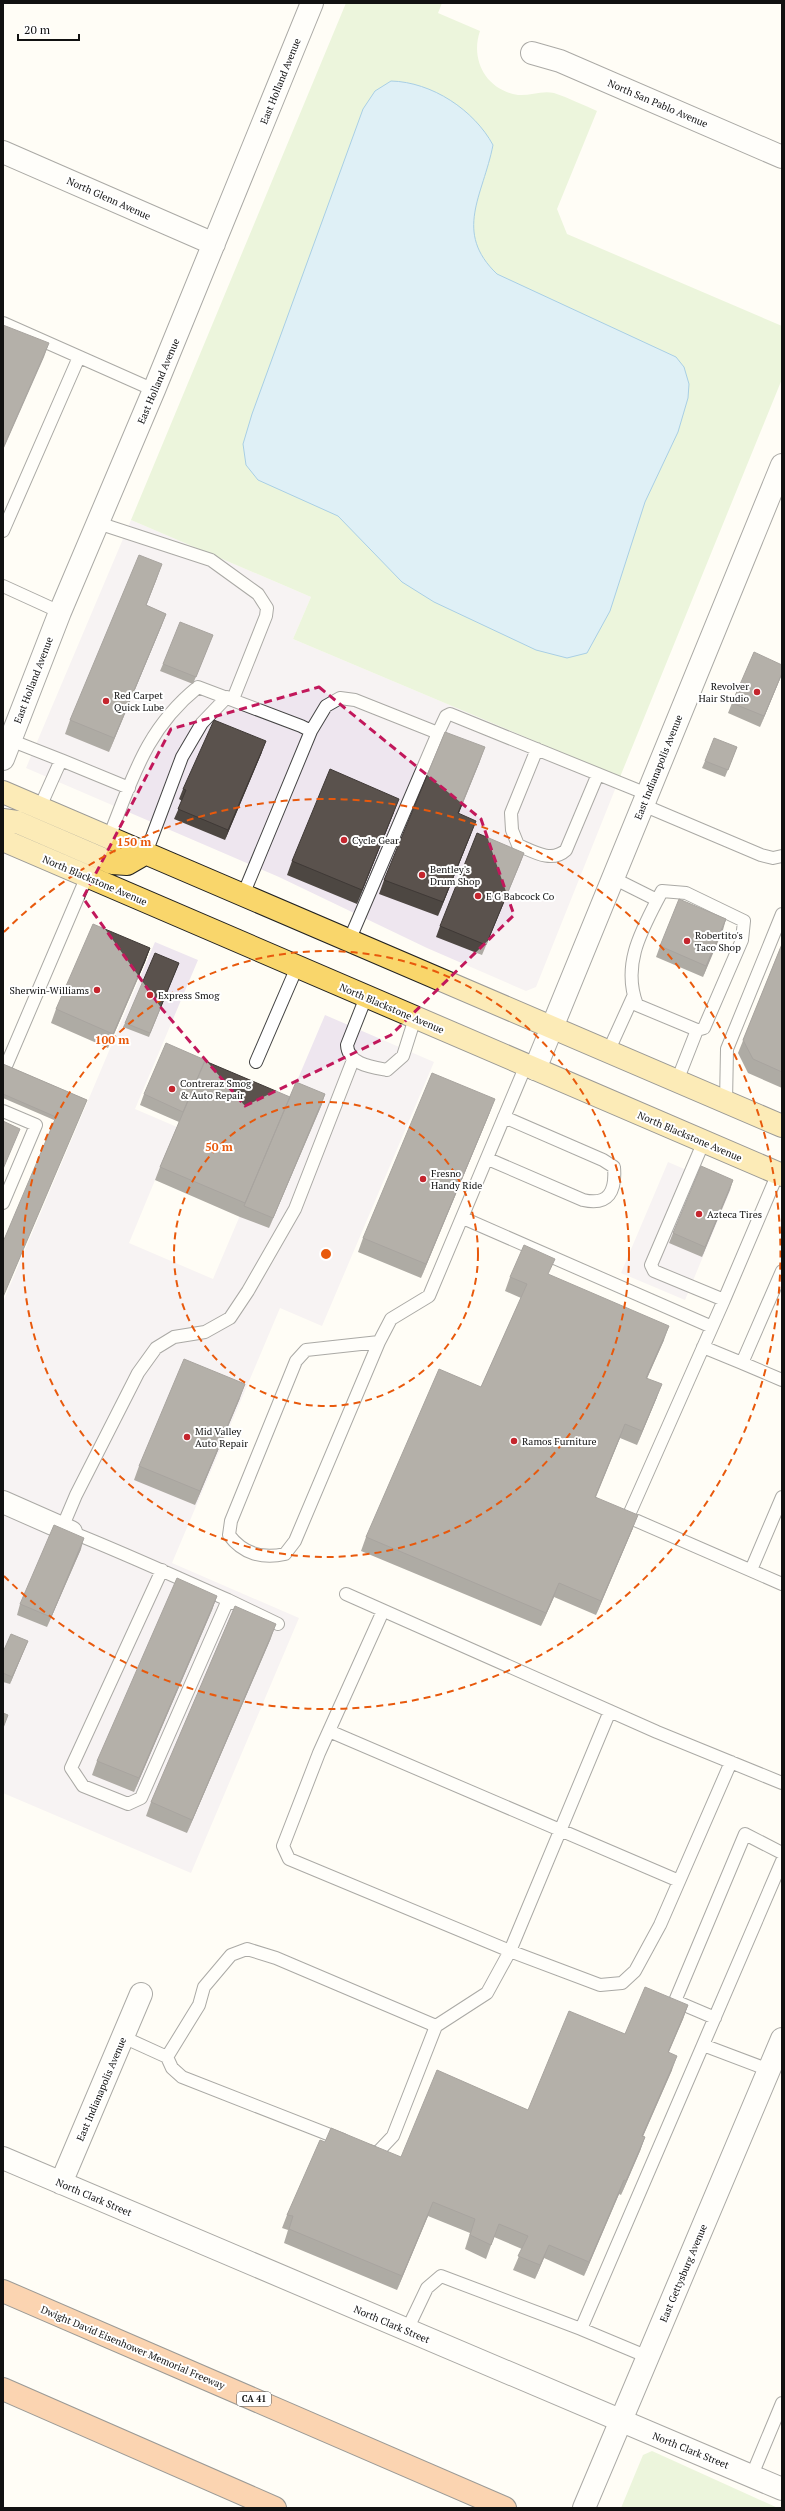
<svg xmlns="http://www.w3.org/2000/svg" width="785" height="2511" font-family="'PT Serif',serif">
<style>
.industrial{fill:#eee6ef}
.green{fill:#d5ebbd}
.water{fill:#b9e0f7;stroke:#3f96cf}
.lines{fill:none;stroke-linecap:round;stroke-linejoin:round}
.service-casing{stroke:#444;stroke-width:14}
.minor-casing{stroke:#444;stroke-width:24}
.tertiary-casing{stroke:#444;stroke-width:24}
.primary-casing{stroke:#222;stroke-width:24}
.motorway-casing{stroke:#222;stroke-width:24}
.service{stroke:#fff;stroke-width:12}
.minor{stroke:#fff;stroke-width:22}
.tertiary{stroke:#fff;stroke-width:22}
.primary{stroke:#f9d66b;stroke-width:22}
.motorway{stroke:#f5a25d;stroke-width:22}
.wall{fill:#4d4742}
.shaded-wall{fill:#3f3936}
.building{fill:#5a524d;stroke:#3f3936}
.marked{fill:none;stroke:#c2185b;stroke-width:3;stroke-dasharray:8 5;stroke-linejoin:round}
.ring{fill:none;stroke:#e8590c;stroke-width:2;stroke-dasharray:7 5}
.poi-dot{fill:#c4262e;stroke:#fff;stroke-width:1.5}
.labels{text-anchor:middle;stroke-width:4;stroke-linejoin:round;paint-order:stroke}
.shield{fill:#fff;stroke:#585858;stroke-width:1}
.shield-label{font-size:9px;font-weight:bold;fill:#111}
.street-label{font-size:10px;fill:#111;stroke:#fff}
.poi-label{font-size:10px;fill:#111;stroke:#fff;text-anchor:start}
.centre{fill:#e8590c;stroke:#fff;stroke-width:2}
.ring-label{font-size:12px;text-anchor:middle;font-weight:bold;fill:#e8590c;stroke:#fff;stroke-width:4;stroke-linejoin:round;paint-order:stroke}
</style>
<rect width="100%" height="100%" fill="#fffdf5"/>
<!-- industrial -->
<path class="industrial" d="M131,520L311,597L293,639L620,777L536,987L526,991L427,948L279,877L26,768Z
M155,942L198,960L135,1109L177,1127L129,1243L213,1279L325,1015L434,1062L322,1326L280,1308L172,1563L299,1618L191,1873L3,1793V1302Z
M668,1162L731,1189L685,1300L621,1273Z"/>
<!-- green -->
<path class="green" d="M346,3H442L438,13L480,31C470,60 486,90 518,95C530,96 542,90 554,93C569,98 583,105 597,111L557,209L567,234L782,326V379L620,777L293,639L311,597L131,520Z
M652,2451L778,2508H621L643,2455Z"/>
<!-- water -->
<path class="water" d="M391,81C432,82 474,110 493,145C483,196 453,232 497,274L676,357L684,367L689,384L688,398L678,432L645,502L610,611L587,653L567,658L536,650L434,602L402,582L338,516L258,480L246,465L243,444L252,414L363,109L375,91Z"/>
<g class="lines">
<!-- service casing -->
<g class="service-casing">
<path id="service" d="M3,323L154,390
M98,523L211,560L258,594L267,608L266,616L233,699
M3,531L79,357
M3,586L60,612
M311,731L326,706L340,698L355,700L438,733L349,941
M438,733L446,716L450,714L647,794
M10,740L61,760
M537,749L511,813L512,830L518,845C534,852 552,863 566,850L598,774
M643,805L761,855L773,858L782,856
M40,807L61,760L129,788
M109,837C133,777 146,729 198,687L301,726L311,731L243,895
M146,853L182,757L202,723L227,697
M613,878L657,900
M366,997L347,1045C348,1064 371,1067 387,1070L403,1056L415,1018
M608,1052L633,997
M256,1062L297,967
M3,1073L87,876
M677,1081L697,1030L704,1028L742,940L744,921L686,893L662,891C643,928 621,963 637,1005L697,1030
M726,1102L727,1049L782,914
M3,1111L36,1125L3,1203
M704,1141L651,1265L654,1271L724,1300L778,1173
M488,1159L583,1200C609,1206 616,1191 614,1167L603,1160L504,1117
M463,1218L712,1327
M782,1271L742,1363L782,1380
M724,1300L628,1517L782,1584
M379,1342L306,1350L296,1361L231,1521L229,1535C243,1554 263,1559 285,1554L295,1541L379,1342L391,1319L429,1296L526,1065
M703,1347L742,1363
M62,1528L76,1495L138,1373L156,1348L174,1337L205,1332L230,1318L248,1291L295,1209L353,1060
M71,1532C124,1553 176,1577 228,1600L141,1798L128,1804L83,1786L71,1768L162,1570
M751,1570L782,1497
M346,1594L657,1732L782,1783
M228,1600L278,1624
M383,1611L319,1753L283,1846L289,1859L510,1951L600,1985L622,1983L635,1971L660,1925L731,1762
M329,1731L679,1881
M715,2018L675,2001L745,1834L782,1853
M436,2026L487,1993L510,1951L610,1711
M123,2037L167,2057L172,2068L182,2077L343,2140
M703,2045L782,1861
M167,2057L199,2005L204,1987L231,1955L247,1949L276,1958L436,2026L393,2136L376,2154L369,2151
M581,2329L648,2357
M407,2330L427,2288L441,2276L581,2329L703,2045L769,2070
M752,2475L782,2403"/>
</g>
<!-- minor casing -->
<g class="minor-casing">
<path id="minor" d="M532,53L560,61L782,157
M3,152L214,244
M3,759L60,612L154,390L312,3
M535,1069L782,465
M3,1502L71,1532
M3,2158L782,2489
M61,2183L141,1994"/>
</g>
<!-- tertiary casing -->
<g class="tertiary-casing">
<path id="tertiary" d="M584,2508L782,2039"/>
</g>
<!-- primary casing -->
<g class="primary-casing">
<path id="primary" d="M3,792L782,1126
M3,820L17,822L112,863L127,864L146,853
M3,840L782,1175"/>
</g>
<!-- motorway casing -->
<g class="motorway-casing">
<path id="motorway" d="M3,2291L505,2508
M3,2389L275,2508"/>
</g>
<!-- service -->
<use href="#service" class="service"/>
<!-- minor -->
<use href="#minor" class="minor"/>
<!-- tertiary -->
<use href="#tertiary" class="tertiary"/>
<!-- primary -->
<use href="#primary" class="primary"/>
<!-- motorway -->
<use href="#motorway" class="motorway"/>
</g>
<!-- wall -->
<path class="wall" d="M157,578L146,605L166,614L161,627L109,752L65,734L70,720Z
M210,642L193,684L160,671L163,664Z
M782,665V674L760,727L728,713L732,703Z
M737,747L725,777L702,768L705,761Z
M262,752L225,840L174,819L182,801L179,799L183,789Z
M480,761L459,813L471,834L438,916L379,894L384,880Z
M394,812L357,904L287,875L292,861Z
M524,853L482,955L436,937L440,926Z
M726,919L703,977L656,957L660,946Z
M782,944V1088L748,1073L738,1053Z
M150,948L145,962L108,1048L51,1023L56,1009Z
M179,963L149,1037L123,1027L125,1023Z
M3,1064L87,1100L54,1120L3,1098Z
M144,1094L290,1097L322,1104L269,1228L240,1217L155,1180L160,1167L179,1122L140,1105Z
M490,1112L421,1278L358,1252L363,1238Z
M733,1180L702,1257L669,1243L673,1233Z
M549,1275L664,1340L647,1378L657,1397L637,1445L620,1438L596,1497L633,1528L596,1615L554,1597L541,1626L361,1551L366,1537L481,1387L521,1298L505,1291L510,1277Z
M240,1398L195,1505L134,1480L139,1466Z
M81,1549L47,1627L17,1615L20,1604Z
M217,1596L212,1610L134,1792L92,1775L97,1761Z
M271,1638L187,1833L146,1816L151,1802Z
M28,1641L10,1684L3,1682V1652Z
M688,2005L683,2019L668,2053L672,2070L643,2136L645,2137L640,2151L621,2195L619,2194L584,2276L544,2258L535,2279L513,2270L522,2249L494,2237L486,2259L465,2249L470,2233L428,2216L397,2290L284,2243L288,2230L282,2228L287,2215L325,2142L401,2157L528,2110L625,2034Z"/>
<!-- shaded-wall -->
<path class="shaded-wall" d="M49,343L44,357L3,450V448Z
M162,564L157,578L141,619L146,605Z
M166,614L161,627L109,752L114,738Z
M782,673V674L760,727L764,716Z
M266,741L262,752L225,840L228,830Z
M485,747L480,761L453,827L458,813Z
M399,799L394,812L357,904L362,890Z
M476,821L471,834L438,916L443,902Z
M524,853L520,864L482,955L486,945Z
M726,919L723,930L703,977L706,966Z
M150,948L145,962L108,1048L113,1034Z
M325,1094L322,1104L269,1228L273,1218Z
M495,1099L490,1112L421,1278L426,1264Z
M733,1180L730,1190L702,1257L705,1247Z
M669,1326L664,1340L641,1392L646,1378Z
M245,1384L240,1398L195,1505L200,1491Z
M662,1384L657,1397L637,1445L642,1431Z
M625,1424L620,1438L590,1510L595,1497Z
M638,1515L633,1528L596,1615L601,1601Z
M84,1538L81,1549L47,1627L51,1617Z
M559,1583L554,1597L541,1626L546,1613Z
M217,1596L212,1610L134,1792L139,1778Z
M276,1624L271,1638L187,1833L192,1820Z
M28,1641L25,1648L10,1684L12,1677Z
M688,2005L683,2019L663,2066L668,2052Z
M677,2056L672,2070L637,2150L642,2136Z
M645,2137L640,2151L621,2195L626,2181Z
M624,2180L619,2194L584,2276L589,2262Z
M433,2202L428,2216L397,2290L402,2276Z
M549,2245L544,2258L535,2279L540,2265Z"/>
<!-- building -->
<path class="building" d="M3,325L49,343L3,448Z
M139,555L162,564L146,605L166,614L114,738L70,720Z
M180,622L213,635L196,677L163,664Z
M754,652L782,665V673L764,716L732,703Z
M214,720L266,741L228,830L178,809L186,790L183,789Z
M445,732L485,747L458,813L476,821L443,902L384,880Z
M714,738L737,747L728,770L705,761Z
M330,769L399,799L362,890L292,861Z
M477,833L524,853L486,945L440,926Z
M679,899L726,919L706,966L660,946Z
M93,924L150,948L113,1034L56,1009Z
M782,944V1072L753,1059L743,1040Z
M155,953L179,963L150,1033L125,1023Z
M166,1043L205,1060L183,1112L144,1094Z
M205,1061L290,1097L245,1203L160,1167Z
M3,1064L87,1100L3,1297V1242L56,1117L3,1094Z
M432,1073L495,1099L426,1264L363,1238Z
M296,1082L325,1094L273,1218L244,1206Z
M3,1121L20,1129L3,1169Z
M701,1166L733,1180L705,1247L673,1233Z
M524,1245L555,1259L548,1274L669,1326L646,1378L662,1384L642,1431L625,1424L595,1497L638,1515L601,1601L559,1583L546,1613L366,1537L439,1369L481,1387L527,1284L510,1277Z
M184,1359L245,1384L200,1491L139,1466Z
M54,1525L84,1538L51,1617L20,1604Z
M177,1578L217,1596L139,1778L97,1761Z
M235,1606L276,1624L192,1820L151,1802Z
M11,1634L28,1641L12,1677L3,1673V1652Z
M3,1713L8,1715L3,1728Z
M645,1987L688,2005L668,2052L677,2056L642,2136L645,2137L626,2181L624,2180L589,2262L549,2245L540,2265L518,2256L528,2236L499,2224L491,2245L470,2235L475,2219L433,2202L402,2276L289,2229L293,2216L287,2215L320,2140L325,2142L331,2128L401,2157L437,2070L528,2110L569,2011L625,2034Z"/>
<!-- marked area -->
<path d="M0 0H785V2511H0ZM319,687L481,819L514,915L391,1035L245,1106L162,1009L83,898L171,729Z" fill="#fffdf5" fill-opacity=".55" fill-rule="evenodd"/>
<path class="marked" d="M319,687L481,819L514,915L391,1035L245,1106L162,1009L83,898L171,729Z"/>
<!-- distance rings -->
<g class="ring">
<circle cx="326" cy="1254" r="152"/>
<circle cx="326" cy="1254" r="303"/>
<path d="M4 932A455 455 0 1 1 4 1576"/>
</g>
<!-- markers -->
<g class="poi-dot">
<circle cx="757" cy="692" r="4"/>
<circle cx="106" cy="701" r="4"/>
<circle cx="344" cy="840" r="4"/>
<circle cx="422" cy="875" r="4"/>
<circle cx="478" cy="896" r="4"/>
<circle cx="687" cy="941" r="4"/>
<circle cx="97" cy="990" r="4"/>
<circle cx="150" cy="995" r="4"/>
<circle cx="172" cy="1089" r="4"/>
<circle cx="423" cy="1179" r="4"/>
<circle cx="699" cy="1214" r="4"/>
<circle cx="187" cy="1437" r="4"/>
<circle cx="514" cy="1441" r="4"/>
</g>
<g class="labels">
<!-- shield labels -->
<rect class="shield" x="237" y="2392" width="34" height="14" rx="3"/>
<g class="shield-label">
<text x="254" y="2402">CA 41</text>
</g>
<!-- street labels -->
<g class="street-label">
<text transform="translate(280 81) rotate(-68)" y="4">East Holland Avenue</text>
<text transform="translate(658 103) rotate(23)" y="4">North San Pablo Avenue</text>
<text transform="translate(109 198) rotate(24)" y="4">North Glenn Avenue</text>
<text transform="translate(158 381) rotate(-67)" y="4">East Holland Avenue</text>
<text transform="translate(33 680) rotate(-69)" y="4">East Holland Avenue</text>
<text transform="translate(658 767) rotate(-68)" y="4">East Indianapolis Avenue</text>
<text transform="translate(95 880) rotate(23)" y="4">North Blackstone Avenue</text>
<text transform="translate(392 1008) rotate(23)" y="4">North Blackstone Avenue</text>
<text transform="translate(690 1136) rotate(23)" y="4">North Blackstone Avenue</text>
<text transform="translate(101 2089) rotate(-67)" y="4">East Indianapolis Avenue</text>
<text transform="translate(94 2197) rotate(23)" y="4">North Clark Street</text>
<text transform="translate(683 2273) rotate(-67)" y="4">East Gettysburg Avenue</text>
<text transform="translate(392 2324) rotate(23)" y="4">North Clark Street</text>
<text transform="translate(133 2347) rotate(23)" y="4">Dwight David Eisenhower Memorial Freeway</text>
<text transform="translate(691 2450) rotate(22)" y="4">North Clark Street</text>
</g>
<!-- poi labels -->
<g class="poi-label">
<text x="749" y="690" text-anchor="end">Revolver<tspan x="749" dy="12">Hair Studio</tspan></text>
<text x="114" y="699">Red Carpet<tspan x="114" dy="12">Quick Lube</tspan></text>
<text x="352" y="844">Cycle Gear</text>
<text x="430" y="873">Bentley's<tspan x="430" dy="12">Drum Shop</tspan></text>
<text x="486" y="900">E G Babcock Co</text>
<text x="695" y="939">Robertito's<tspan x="695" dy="12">Taco Shop</tspan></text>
<text x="89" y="994" text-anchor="end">Sherwin-Williams</text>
<text x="158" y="999">Express Smog</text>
<text x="180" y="1087">Contreraz Smog<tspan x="180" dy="12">&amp; Auto Repair</tspan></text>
<text x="431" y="1177">Fresno<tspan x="431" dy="12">Handy Ride</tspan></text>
<text x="707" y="1218">Azteca Tires</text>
<text x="195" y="1435">Mid Valley<tspan x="195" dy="12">Auto Repair</tspan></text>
<text x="522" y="1445">Ramos Furniture</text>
</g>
</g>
<circle cx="326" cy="1254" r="6" class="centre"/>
<g class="ring-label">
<text x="134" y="846">150 m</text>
<text x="112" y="1044">100 m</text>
<text x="219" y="1151">50 m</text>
</g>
<!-- border -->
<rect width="785" height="2511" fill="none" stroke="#111111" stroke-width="8"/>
<!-- scale -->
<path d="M18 34v6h61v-6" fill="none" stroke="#111111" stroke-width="2"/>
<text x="24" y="34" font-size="12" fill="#111111" stroke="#ffffff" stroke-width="3" paint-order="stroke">20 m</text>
</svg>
